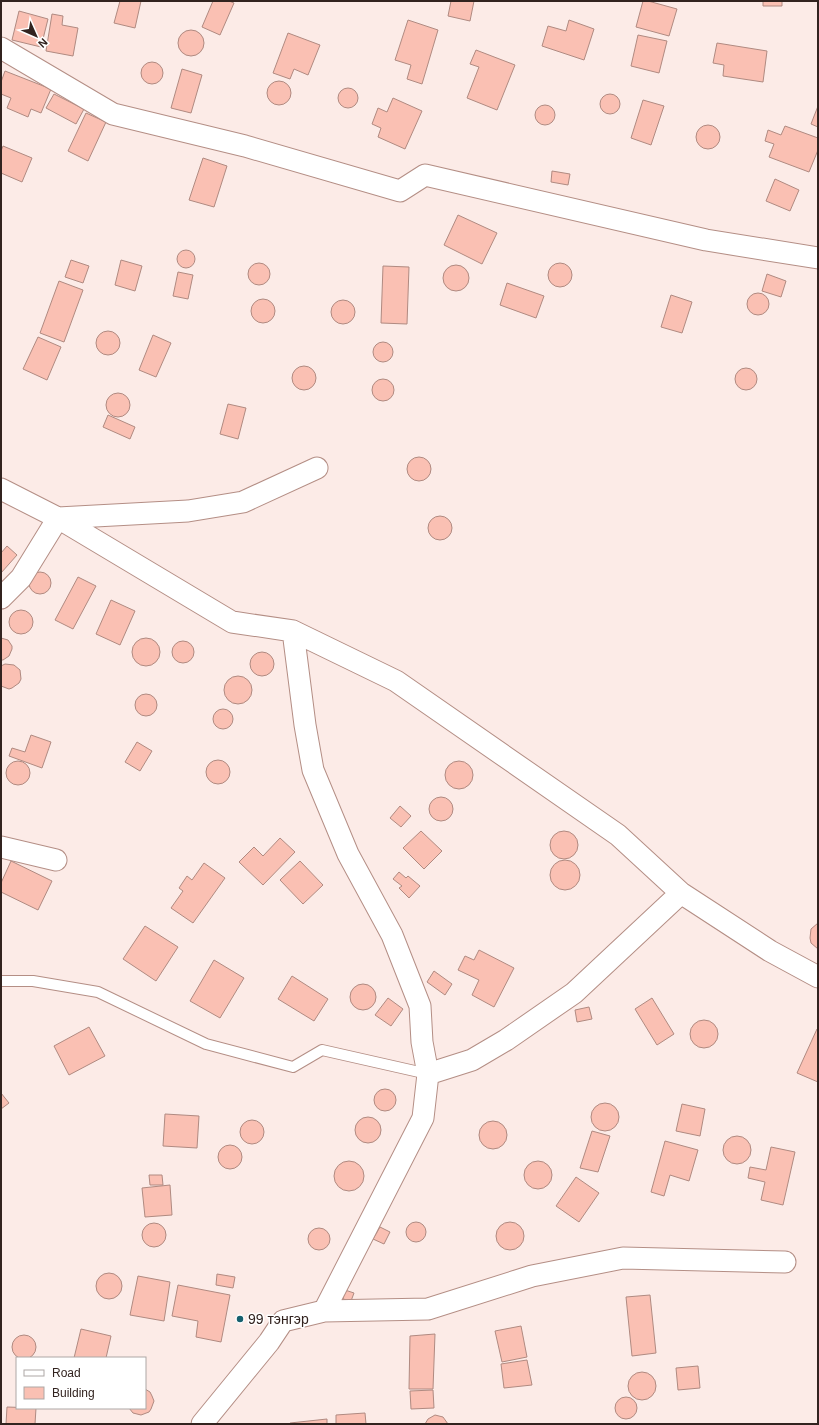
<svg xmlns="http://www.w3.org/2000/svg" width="819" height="1425" font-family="Helvetica,sans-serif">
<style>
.building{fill:#fac0b3;stroke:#b08a81}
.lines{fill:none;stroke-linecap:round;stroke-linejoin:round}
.service-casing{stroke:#b48e85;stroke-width:12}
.minor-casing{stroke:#b48e85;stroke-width:23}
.service{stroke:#fff;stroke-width:10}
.minor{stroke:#fff;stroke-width:21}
.poi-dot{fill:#16606e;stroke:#fff;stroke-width:1.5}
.labels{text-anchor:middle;stroke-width:3;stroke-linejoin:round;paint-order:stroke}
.poi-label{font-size:14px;fill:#32231f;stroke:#fff;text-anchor:start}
</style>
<rect width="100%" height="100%" fill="#fcebe7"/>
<!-- building -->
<path class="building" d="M120,1H141L135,28L114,23Z
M213,1H229L234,3L220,35L202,27Z
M451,1H474L470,21L448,16Z
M643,1H648L677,9L669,36L636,27Z
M763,1H782V6H763Z
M19,11L48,19L41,47L12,40Z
M52,14L63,16L62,25L78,28L73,56L46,51Z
M408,20L438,30L422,84L407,79L411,65L395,60Z
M569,20L594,29L584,60L542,46L548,26L566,31Z
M178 43a13 13 0 1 1 26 0a13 13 0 1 1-26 0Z
M288,33L320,45L308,75L294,69L290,79L273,73Z
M638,35L667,41L659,73L631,66Z
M717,43L767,51L763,82L723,76L724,65L713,63Z
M476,50L515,65L497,110L467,98L479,67L470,64Z
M141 73a11 11 0 1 1 22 0a11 11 0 1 1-22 0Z
M182,69L202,75L191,113L171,108Z
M5,71L51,89L41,113L31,109L28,117L7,108L11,98L1,94V82Z
M267 93a12 12 0 1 1 24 0a12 12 0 1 1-24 0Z
M338 98a10 10 0 1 1 20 0a10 10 0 1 1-20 0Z
M600 104a10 10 0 1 1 20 0a10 10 0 1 1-20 0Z
M54,94L84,109L76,124L46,108Z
M393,98L422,111L405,149L378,137L381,128L372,124L378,108L387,112Z
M643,100L664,106L651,145L631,138Z
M535 115a10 10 0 1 1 20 0a10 10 0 1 1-20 0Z
M818,106V127L811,124Z
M86,113L106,122L88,161L68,151Z
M696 137a12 12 0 1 1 24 0a12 12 0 1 1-24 0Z
M785,126L818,138V150L809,172L769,157L774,144L765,141L768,130L781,135Z
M3,146L32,158L22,182L1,173V151Z
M203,158L227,166L214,207L189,200Z
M552,171L570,174L568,185L551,182Z
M775,179L799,190L790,211L766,201Z
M458,215L497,233L482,264L444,245Z
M177 259a9 9 0 1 1 18 0a9 9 0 1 1-18 0Z
M71,260L89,266L83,283L65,277Z
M121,260L142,266L135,291L115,285Z
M248 274a11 11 0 1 1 22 0a11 11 0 1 1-22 0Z
M548 275a12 12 0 1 1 24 0a12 12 0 1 1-24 0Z
M443 278a13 13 0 1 1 26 0a13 13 0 1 1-26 0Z
M383,266L409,267L407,324L381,323Z
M178,272L193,275L188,299L173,296Z
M767,274L786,281L781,297L762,291Z
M59,281L83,290L64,342L40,333Z
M507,283L544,296L536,318L500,305Z
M747 304a11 11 0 1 1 22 0a11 11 0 1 1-22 0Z
M671,295L692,302L682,333L661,327Z
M251 311a12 12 0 1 1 24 0a12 12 0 1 1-24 0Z
M331 312a12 12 0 1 1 24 0a12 12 0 1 1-24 0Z
M96 343a12 12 0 1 1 24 0a12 12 0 1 1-24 0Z
M153,335L171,343L156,377L139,370Z
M38,337L61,347L47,380L23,369Z
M373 352a10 10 0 1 1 20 0a10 10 0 1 1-20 0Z
M292 378a12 12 0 1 1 24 0a12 12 0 1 1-24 0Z
M735 379a11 11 0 1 1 22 0a11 11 0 1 1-22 0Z
M372 390a11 11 0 1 1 22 0a11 11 0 1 1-22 0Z
M106 405a12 12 0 1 1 24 0a12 12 0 1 1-24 0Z
M228,404L246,408L238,439L220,434Z
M108,415L135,427L130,439L103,427Z
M407 469a12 12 0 1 1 24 0a12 12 0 1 1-24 0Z
M428 528a12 12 0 1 1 24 0a12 12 0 1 1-24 0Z
M7,546L17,555L1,573V553Z
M29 583a11 11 0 1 1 22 0a11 11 0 1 1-22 0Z
M78,577L96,586L73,629L55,620Z
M111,600L135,611L120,645L96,634Z
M9 622a12 12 0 1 1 24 0a12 12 0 1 1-24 0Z
M132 652a14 14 0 1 1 28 0a14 14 0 1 1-28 0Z
M1,638L8,640L12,646V649L9,656L3,660H1Z
M172 652a11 11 0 1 1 22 0a11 11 0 1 1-22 0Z
M250 664a12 12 0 1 1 24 0a12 12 0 1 1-24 0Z
M5,664L14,665L20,670L21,679L19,683L12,688L9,689L1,686V666Z
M224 690a14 14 0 1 1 28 0a14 14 0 1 1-28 0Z
M135 705a11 11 0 1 1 22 0a11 11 0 1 1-22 0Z
M213 719a10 10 0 1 1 20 0a10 10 0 1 1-20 0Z
M31,735L51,742L42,768L9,756L12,748L25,752Z
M137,742L152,751L140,771L125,762Z
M206 772a12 12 0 1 1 24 0a12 12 0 1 1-24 0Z
M6 773a12 12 0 1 1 24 0a12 12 0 1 1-24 0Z
M445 775a14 14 0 1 1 28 0a14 14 0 1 1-28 0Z
M429 809a12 12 0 1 1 24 0a12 12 0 1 1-24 0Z
M400,806L411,816L401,827L390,818Z
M421,831L442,851L424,869L403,848Z
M550 845a14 14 0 1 1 28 0a14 14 0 1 1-28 0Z
M280,838L295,852L263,885L239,862L254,847L263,856Z
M550 875a15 15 0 1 1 30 0a15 15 0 1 1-30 0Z
M11,861L52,881L38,910L1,892V883Z
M300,861L323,885L303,904L280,880Z
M204,863L225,878L193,923L171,908L183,891L179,888L187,876L192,880Z
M399,872L406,878L408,876L420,886L409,898L399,888L402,886L393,879Z
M818,923V949L811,943L810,938L811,929Z
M145,926L178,947L156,981L123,959Z
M479,950L514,968L494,1007L472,995L479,980L458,970L465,956L474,960Z
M214,960L244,978L220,1018L190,1001Z
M434,971L452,984L445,995L427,982Z
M292,976L328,999L314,1021L278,999Z
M350 997a13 13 0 1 1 26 0a13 13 0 1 1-26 0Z
M388,998L403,1009L391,1026L375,1015Z
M652,998L674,1034L657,1045L635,1009Z
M589,1007L592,1019L577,1022L575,1010Z
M690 1034a14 14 0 1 1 28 0a14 14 0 1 1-28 0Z
M89,1027L105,1056L69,1075L54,1046Z
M817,1029L818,1030V1082L797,1073Z
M374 1100a11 11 0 1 1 22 0a11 11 0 1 1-22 0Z
M1,1093L9,1103L1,1109Z
M591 1117a14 14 0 1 1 28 0a14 14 0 1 1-28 0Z
M682,1104L705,1109L700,1136L676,1131Z
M165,1114L199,1116L197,1148L163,1146Z
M355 1130a13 13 0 1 1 26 0a13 13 0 1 1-26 0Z
M240 1132a12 12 0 1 1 24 0a12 12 0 1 1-24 0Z
M479 1135a14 14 0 1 1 28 0a14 14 0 1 1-28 0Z
M592,1131L610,1136L598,1172L580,1168Z
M723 1150a14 14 0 1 1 28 0a14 14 0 1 1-28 0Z
M665,1141L698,1150L689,1181L670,1175L664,1196L651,1192Z
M218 1157a12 12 0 1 1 24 0a12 12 0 1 1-24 0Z
M771,1147L795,1152L783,1205L761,1200L765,1182L748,1178L750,1167L766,1170Z
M524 1175a14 14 0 1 1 28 0a14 14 0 1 1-28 0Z
M334 1176a15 15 0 1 1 30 0a15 15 0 1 1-30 0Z
M149,1175H162L163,1185H150Z
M576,1177L599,1193L579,1222L556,1206Z
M170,1185L172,1215L145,1217L142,1188Z
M406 1232a10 10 0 1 1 20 0a10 10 0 1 1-20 0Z
M496 1236a14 14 0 1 1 28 0a14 14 0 1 1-28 0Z
M142 1235a12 12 0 1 1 24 0a12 12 0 1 1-24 0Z
M380,1227L390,1232L384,1244L373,1239Z
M308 1239a11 11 0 1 1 22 0a11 11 0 1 1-22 0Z
M96 1286a13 13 0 1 1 26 0a13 13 0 1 1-26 0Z
M217,1274L235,1277L233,1288L216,1285Z
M138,1276L170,1282L164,1321L130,1315Z
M178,1285L230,1295L221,1342L196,1337L198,1321L172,1316Z
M345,1290L354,1293L351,1301L343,1299Z
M650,1295L656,1353L632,1356L626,1297Z
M521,1326L527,1357L502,1362L495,1331Z
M81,1329L111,1336L106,1358H74Z
M435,1334L433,1389H409L410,1336Z
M12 1347a12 12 0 1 1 24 0a12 12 0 1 1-24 0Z
M527,1360L532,1385L504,1388L501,1364Z
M698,1366L700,1388L678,1390L676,1368Z
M628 1386a14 14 0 1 1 28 0a14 14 0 1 1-28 0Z
M145,1389L150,1392L152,1396L154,1401L151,1409L149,1412L141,1415L133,1413L129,1408H145Z
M433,1390L434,1408L411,1409L410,1391Z
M615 1408a11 11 0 1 1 22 0a11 11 0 1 1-22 0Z
M7,1407L36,1408L35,1424H6Z
M365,1413L366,1424H336V1415Z
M435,1415L443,1417L448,1424H425L428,1419Z
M327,1419V1424H290V1423Z"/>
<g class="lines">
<!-- service casing -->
<g class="service-casing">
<path id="service" d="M1,981H33L98,992L206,1044L293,1067L322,1050L428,1074"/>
</g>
<!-- minor casing -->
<g class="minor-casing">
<path id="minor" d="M1,48L113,114L245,146L400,191L425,175L706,240L818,258
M1,489L58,518L232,622L293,631L396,681L618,835L681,893L770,951L818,977
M1,598L21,578L58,518L188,511L243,502L317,468
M293,631L305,725L313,770L348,854L392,935L420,1006L422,1042L428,1074
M1,847L56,860
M324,1311L423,1118L428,1074L472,1060L506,1040L574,993L681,893
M202,1424L269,1342L283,1321L324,1311L428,1309L532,1276L623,1258L785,1262"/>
</g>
<!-- service -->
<use href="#service" class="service"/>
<!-- minor -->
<use href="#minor" class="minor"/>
</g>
<!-- markers -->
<circle class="poi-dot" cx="240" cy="1319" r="4"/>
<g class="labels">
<!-- poi labels -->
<g class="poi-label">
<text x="248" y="1324">99 тэнгэр</text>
</g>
</g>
<!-- border -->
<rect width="819" height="1425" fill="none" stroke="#32231f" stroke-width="4"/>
<!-- legend -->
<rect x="16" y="1357" width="130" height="52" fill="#ffffff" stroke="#ada7a5"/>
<rect x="24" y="1370" width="20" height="6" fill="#ffffff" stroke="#ada7a5"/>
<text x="52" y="1377" font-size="12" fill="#32231f">Road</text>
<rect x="24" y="1387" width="20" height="12" fill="#fac0b3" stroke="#ada7a5"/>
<text x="52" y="1397" font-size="12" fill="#32231f">Building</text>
<!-- north arrow -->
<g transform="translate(36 36) rotate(135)" stroke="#ffffff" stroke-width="3" paint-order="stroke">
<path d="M0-3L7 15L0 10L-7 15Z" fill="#32231f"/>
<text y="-6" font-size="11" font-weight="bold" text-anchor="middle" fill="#32231f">N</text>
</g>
</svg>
